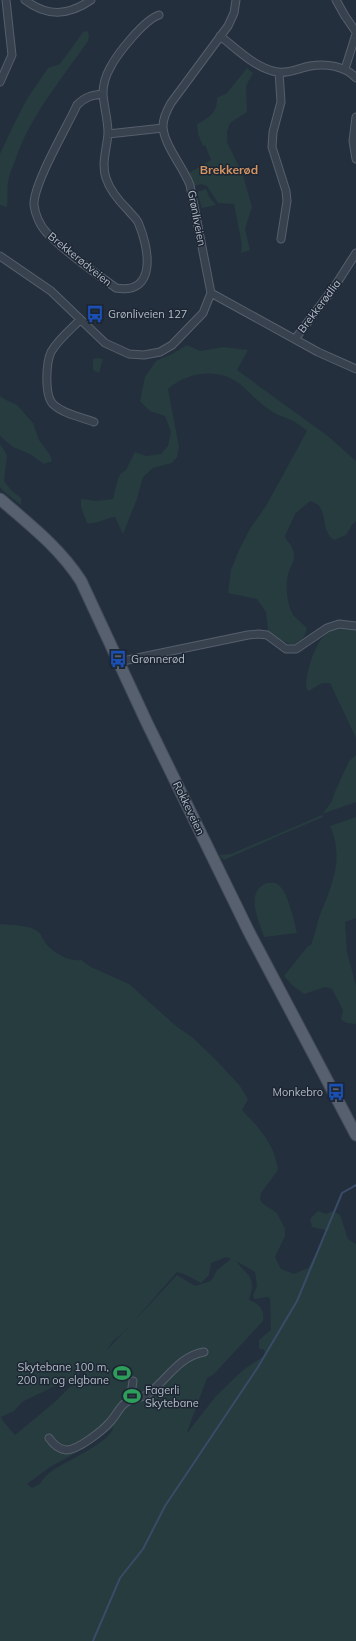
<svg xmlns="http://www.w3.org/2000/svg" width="356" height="1641" font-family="Mulish,sans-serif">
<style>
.green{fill:#263c3f;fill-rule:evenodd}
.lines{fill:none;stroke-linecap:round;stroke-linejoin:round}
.stream{stroke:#394c67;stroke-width:2}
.street-casing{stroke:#565f6c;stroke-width:9}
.primary-casing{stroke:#414a57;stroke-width:13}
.street{stroke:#38414e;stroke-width:7}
.primary{stroke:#56606e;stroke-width:11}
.labels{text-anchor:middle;stroke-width:3;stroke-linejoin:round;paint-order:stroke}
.street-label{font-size:11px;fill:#b4bcc9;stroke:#1d2633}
.poi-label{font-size:11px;fill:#b4bcc9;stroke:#1d2633;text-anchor:start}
.neighbourhood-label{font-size:12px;font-weight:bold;fill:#d59563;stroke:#1d2633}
</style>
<rect width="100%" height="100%" fill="#242f3e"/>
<!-- green -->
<path class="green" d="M87,31L89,35L88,41C61,80 30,116 15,161C12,168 9,175 8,182C7,190 8,199 7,207L0,205V154L12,128L27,99L48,68L60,64L83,32Z
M247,68L253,73L246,86L247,112L230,123L227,132V142L243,175L252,207L245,229L250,250L241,253L242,245L234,204L218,203L207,186L201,184L195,186L189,173L211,160L205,145L203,146L198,134L197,124C209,118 218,112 217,98L227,93Z
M206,189L210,198L216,205L202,208L197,192Z
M187,345L200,351L223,347L248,350L237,370L329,437L356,461V521L352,525L346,535L334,540C318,529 331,506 310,501L295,514L285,536C287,542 292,545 293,550C296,558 292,564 289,571C285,583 286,607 295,617C299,621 303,624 307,628C305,638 301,641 292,645L278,639L268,631L266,612L257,599L228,593L231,570L239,550L251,527L266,506L307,431C302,427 296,422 289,419C281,416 274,414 267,408C255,400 246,387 234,380C213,368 185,374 168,389L179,447L177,457L172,463L153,468L143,477L137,499L123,534L115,517C105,518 96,525 87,523L81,507V499L96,501L113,499L118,479L120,474L126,470L135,452L146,456L161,454L168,446L171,432L165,416L150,411L140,401L145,377L156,361L172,354Z
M97,358L103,359L99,373L93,370V359Z
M0,396L6,400L17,405L33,423L39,440L50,455L52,461L44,464L30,454L13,447L0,436Z
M0,444L7,455L4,481L11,490L21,498V505L3,491L0,487Z
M344,628L356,630V738L330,683H322L309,691L306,688C306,673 315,640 328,633C333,630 339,629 344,628Z
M356,755V802L322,814L323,817L278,836L224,860L219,855L231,854L322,815L332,801L334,794L349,761Z
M356,817V918L345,922L347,952L356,986V1024L347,1023L341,1020L343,1010L332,989L325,987L304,994L292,985L284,976L308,946L311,945C315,934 317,923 321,912C333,883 344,857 330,826Z
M267,883C270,883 274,882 277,884C288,890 294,921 297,933L264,937C259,920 244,892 267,883Z
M0,924C9,925 30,925 37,931C42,934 44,942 48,946C56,954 70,962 81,960L91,967L129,984L177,1027L192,1037L217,1061L240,1086L248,1099L242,1110C260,1129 274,1143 278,1170L261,1193L260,1199L262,1203L277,1213L285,1229V1236L275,1257L281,1269L294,1274L308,1268L325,1237V1230L312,1227L310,1219L318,1211L326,1214L333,1211L340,1215L348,1239L356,1244V1641H0ZM226,1257L231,1259L217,1270L211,1281L195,1286L177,1275L106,1351L113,1341L125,1331L177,1272L184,1274L201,1283L209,1275L211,1263ZM236,1261L255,1272L257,1286L253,1295L254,1299L267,1297L270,1298L271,1330L259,1340V1349H263L265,1351L264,1356L243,1370L216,1396L188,1432H187L207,1378L214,1374L263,1321C265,1310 259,1303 249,1300C257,1276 248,1277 236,1261ZM86,1371L56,1401L15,1435L3,1421L1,1417L14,1411L22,1402ZM114,1427C106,1446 65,1460 48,1474C40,1481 44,1483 32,1488L27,1484L50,1467L85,1448Z"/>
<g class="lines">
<!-- stream -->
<path class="stream" d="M93,1641L120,1578L143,1549L165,1506L258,1367L297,1301L342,1193L356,1185"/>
<!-- street casing -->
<g class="street-casing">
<path id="street" d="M25,0C47,17 68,16 91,0
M336,0L345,16L356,32
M220,36C237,49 255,68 277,72C289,74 299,68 310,66C326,63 345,66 356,78
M345,69L356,34
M279,72L281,102L273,132L272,147L286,191L287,201L281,239
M0,82L12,55L6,0
M103,94C92,95 85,97 77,105C67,127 33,184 34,205C35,214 40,226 47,233C65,252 94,272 116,288C158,295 149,247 138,222C136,218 131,214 128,210C119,201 110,191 106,178C101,163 107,149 108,133C108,120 104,107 103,94C103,86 106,75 110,68C117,54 144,20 159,15
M356,117L353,141L356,159
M108,134L163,128
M0,256L51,291L105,343L129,354L144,355L160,352L172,345L203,313L211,293L190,185C184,168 163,144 163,126C163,118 167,110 171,103L228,26L234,13L236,0
M211,293L318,352L356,369
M80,320C70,330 58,340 51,352C46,363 44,397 54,405C64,414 81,417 94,422
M295,339L335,286L356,253
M118,662L248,635L259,634L267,635L286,649H296L327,628L339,624L356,626
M133,1381L131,1394L136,1399
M49,1438C53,1444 58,1449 66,1450C78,1450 102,1431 110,1422C115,1417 118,1410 123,1405C129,1398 140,1399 148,1394C167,1380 179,1356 204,1352"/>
</g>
<!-- primary casing -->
<g class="primary-casing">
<path id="primary" d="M0,499C29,524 60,548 81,581L147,723L249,932L356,1135"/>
</g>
<!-- street -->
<use href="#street" class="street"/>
<!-- primary -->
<use href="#primary" class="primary"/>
</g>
<!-- icons -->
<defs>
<g id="bus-bare" transform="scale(1.38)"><path d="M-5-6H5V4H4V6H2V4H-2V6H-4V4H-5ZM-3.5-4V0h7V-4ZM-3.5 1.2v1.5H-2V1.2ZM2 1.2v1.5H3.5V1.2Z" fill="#1a4fb4" stroke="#1d2633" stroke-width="2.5" paint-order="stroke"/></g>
<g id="stadium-bare" transform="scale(1.38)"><path d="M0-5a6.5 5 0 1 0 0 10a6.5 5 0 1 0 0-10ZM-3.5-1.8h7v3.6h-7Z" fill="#2e9e5b" stroke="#1d2633" stroke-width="2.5" paint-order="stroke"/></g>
</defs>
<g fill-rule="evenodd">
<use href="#bus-bare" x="95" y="314"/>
<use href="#bus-bare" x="118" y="659"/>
<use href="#bus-bare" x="336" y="1092"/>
<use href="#stadium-bare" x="122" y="1373"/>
<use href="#stadium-bare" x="132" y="1396"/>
</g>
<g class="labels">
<!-- street labels -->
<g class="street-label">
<text transform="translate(197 218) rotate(79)" y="4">Grønliveien</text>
<text transform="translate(80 259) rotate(39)" y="4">Brekkerødveien</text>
<text transform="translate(319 306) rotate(-53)" y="4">Brekkerødlia</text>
<text transform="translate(189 808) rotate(64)" y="4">Rokkeveien</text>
</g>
<!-- poi labels -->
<g class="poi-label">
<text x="108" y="318">Grønliveien 127</text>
<text x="131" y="663">Grønnerød</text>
<text x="323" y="1096" text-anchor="end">Monkebro</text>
<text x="109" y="1371" text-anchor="end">Skytebane 100 m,<tspan x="109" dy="13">200 m og elgbane</tspan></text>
<text x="145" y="1394">Fagerli<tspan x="145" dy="13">Skytebane</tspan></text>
</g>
<!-- neighbourhood labels -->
<g class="neighbourhood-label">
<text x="229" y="174">Brekkerød</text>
</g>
</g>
</svg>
